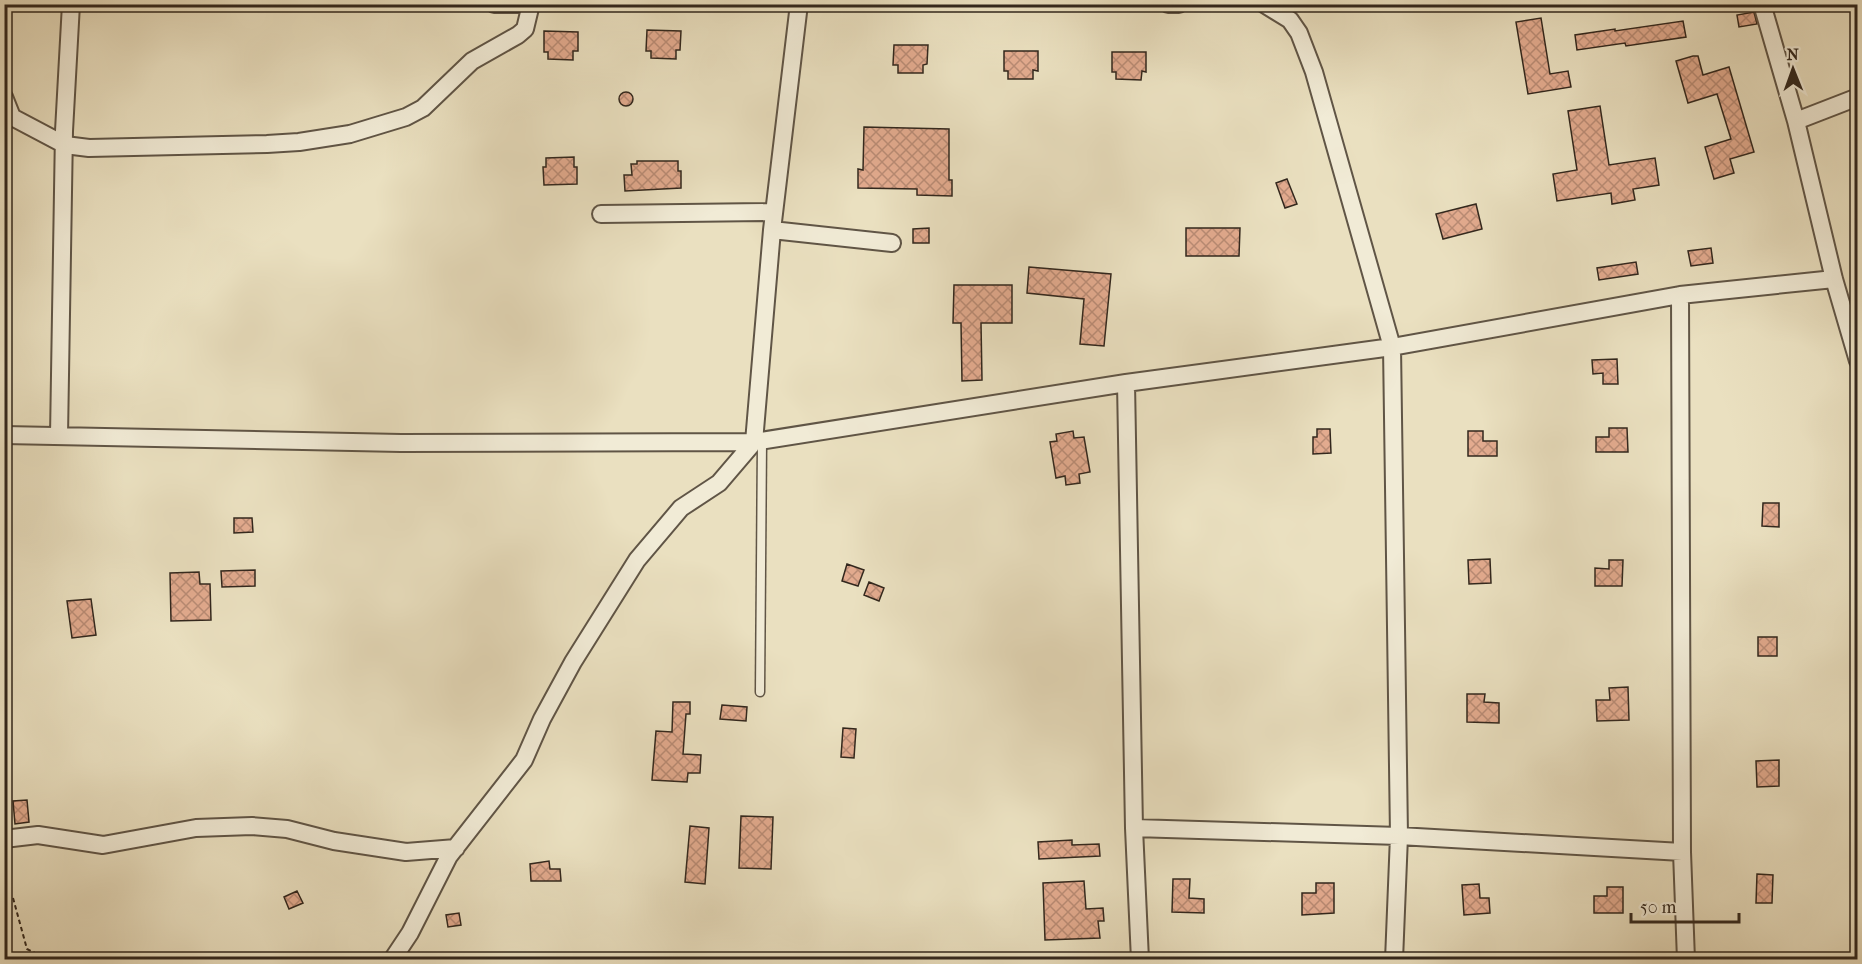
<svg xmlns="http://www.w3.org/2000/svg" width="1862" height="964" font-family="'IM FELL French Canon',serif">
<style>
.building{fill:url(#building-cross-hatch);stroke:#32271d;stroke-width:1.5}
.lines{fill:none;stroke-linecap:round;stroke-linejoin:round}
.lane-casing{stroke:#605546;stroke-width:11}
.street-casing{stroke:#605546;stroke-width:20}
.path{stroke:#32271d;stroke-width:2;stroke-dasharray:4.5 3;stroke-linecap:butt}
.lane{stroke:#f1ebd6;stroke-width:8}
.street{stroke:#f1ebd6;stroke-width:16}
</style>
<defs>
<pattern id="building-cross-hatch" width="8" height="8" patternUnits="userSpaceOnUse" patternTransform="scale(1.5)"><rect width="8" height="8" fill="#e3ab8f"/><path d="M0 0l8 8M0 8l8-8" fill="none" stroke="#b98b74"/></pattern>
</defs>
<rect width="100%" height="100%" fill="#eae0c0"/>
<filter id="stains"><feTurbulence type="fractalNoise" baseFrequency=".00333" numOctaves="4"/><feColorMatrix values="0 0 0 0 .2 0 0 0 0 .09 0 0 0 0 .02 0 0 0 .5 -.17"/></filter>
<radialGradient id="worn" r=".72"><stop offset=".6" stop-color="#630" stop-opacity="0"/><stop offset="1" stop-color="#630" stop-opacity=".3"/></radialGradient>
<!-- building -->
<path class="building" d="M1754,12L1757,24L1739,27L1737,15Z
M1541,18L1550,74L1568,71L1571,87L1528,94L1516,22Z
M1683,21L1686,37L1626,46L1625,43L1577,50L1575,35L1615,29V31Z
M647,30L681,31L680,50H676V59L651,58V51H646Z
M544,31L578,32V51H573V60L548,59V52H544Z
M894,45H928L927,64L923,65V73H898V65H893Z
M1004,51H1038V71L1033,70V79H1008V71H1004Z
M1112,52H1146V72L1142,71L1141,80L1116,79V72H1112Z
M1693,56H1698L1703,75L1729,67L1754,152L1730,159L1734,173L1714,179L1705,147L1731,139L1717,94L1688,103L1676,61Z
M619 99a7 7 0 1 1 14 0a7 7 0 1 1-14 0Z
M1600,106L1609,165L1655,158L1659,185L1633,189L1635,200L1612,204L1611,193L1557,201L1553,174L1577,170L1568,111Z
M864,127L949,129V180H952V196L917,195V189L858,188V169L863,170Z
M574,157V167H577V184L544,185L543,167H546V158Z
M637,161H678V171H681V188L625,191L624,175H632L631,164H637Z
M1287,179L1297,204L1285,208L1276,183Z
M1476,204L1482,229L1443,239L1436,214Z
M929,228V243H913V229Z
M1186,228H1240L1239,256H1186Z
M1711,248L1713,263L1691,266L1688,251Z
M1636,262L1638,274L1599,280L1597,268Z
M1029,267L1111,274L1104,346L1080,344L1084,299L1027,293Z
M954,285H1012V323H981L982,380L962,381L961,323H953Z
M1617,359L1618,384H1603V373L1593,374L1592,360Z
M1609,428H1627L1628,452H1596V437H1609Z
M1317,429H1330L1331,453L1313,454V437H1317Z
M1073,431L1074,438L1084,437L1090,472L1079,474L1080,483L1066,485L1065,476L1056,478L1050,442L1057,441L1056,434Z
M1468,431H1483V441H1497V456H1468Z
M1763,503H1779V527L1762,526Z
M234,518H252L253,532L234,533Z
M1490,559L1491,583L1469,584L1468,560Z
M1609,560H1623L1622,586H1595V568L1609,569Z
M847,564L864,570L858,586L842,581Z
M255,570V586L222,587L221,571Z
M199,572L200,584H210L211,620L171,621L170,573Z
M869,582L884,588L879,601L864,595Z
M91,599L96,635L72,638L67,601Z
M1758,637H1777V656H1758Z
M1628,687L1629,720L1597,721L1596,700H1610L1609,688Z
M1467,694H1485L1484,702L1499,703V723L1467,722Z
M673,702H690V714H686L683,754L701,755L700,773H688L687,782L652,780L656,731L672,732Z
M722,705L747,707L746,721L720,719Z
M843,728L856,729L854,758L841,757Z
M1779,760V786L1757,787L1756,761Z
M27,800L29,822L15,824L13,801Z
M741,816L773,817L771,869L739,868Z
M690,826L709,828L705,884L685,882Z
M1072,840V845L1099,844L1100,856L1039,859L1038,842Z
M549,861L550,869H560L561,881H531L530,864Z
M1757,874L1773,875L1772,903H1756Z
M1173,879H1190L1189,898L1204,899V913L1172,912Z
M1084,881L1086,909L1103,908L1104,921H1098L1100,938L1045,940L1043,883Z
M1316,883H1334V913L1302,915V893H1316Z
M1479,884L1480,898H1489L1490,913L1464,915L1462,885Z
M1607,887H1623V913H1594V896H1607Z
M297,891L303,903L289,909L284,897Z
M459,913L461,925L448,927L446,915Z"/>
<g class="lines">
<!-- lane casing -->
<g class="lane-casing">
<path id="lane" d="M760,692L762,441"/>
</g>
<!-- street casing -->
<g class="street-casing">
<path id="street" d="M494,4H522
M1168,4H1179
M1264,4L1290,20L1299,33L1314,72L1392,347L1399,836L1394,960
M1762,4L1796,121L1834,279L1858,361
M4,97L12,117L65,145L89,148L267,144L299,142L350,134L406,117L423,108L472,61L518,35L525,29L531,4
M1796,121L1858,97
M601,214L774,212
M772,230L892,243
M1680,295L1682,852L1686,960
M1126,383L1134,828L1140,960
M4,435L401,443L754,442L1126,383L1392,347L1680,295L1834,279
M59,436L64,131L71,4
M1134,828L1399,836L1682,852
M4,839L38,835L103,845L196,828L252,826L287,829L334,841L406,852L456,848
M392,960L410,933L449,856L524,760L542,719L573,662L637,560L681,508L719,483L754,442L772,230L799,4"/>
</g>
<!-- path -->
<path class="path" d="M4,886L13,898L27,949L49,960"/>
<!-- lane -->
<use href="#lane" class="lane"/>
<!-- street -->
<use href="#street" class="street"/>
</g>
<!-- margin -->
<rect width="1862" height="964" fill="none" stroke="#eae0c0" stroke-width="24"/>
<rect x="6" y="6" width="1850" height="952" fill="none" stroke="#32271d" stroke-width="3"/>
<rect x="12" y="12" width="1838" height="940" fill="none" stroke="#32271d" stroke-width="1.5"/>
<!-- north arrow -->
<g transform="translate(1793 69) rotate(359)" stroke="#f1ebd6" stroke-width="4.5" paint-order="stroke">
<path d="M0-4.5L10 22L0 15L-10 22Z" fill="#32271d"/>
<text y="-9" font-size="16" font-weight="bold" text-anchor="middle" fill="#32271d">N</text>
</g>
<!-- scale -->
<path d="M1631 913v9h108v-9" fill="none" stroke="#32271d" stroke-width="3"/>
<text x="1640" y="913" font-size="18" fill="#32271d" stroke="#f1ebd6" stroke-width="4.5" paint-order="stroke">50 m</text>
<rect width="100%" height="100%" filter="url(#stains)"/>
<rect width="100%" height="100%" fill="url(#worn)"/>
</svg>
